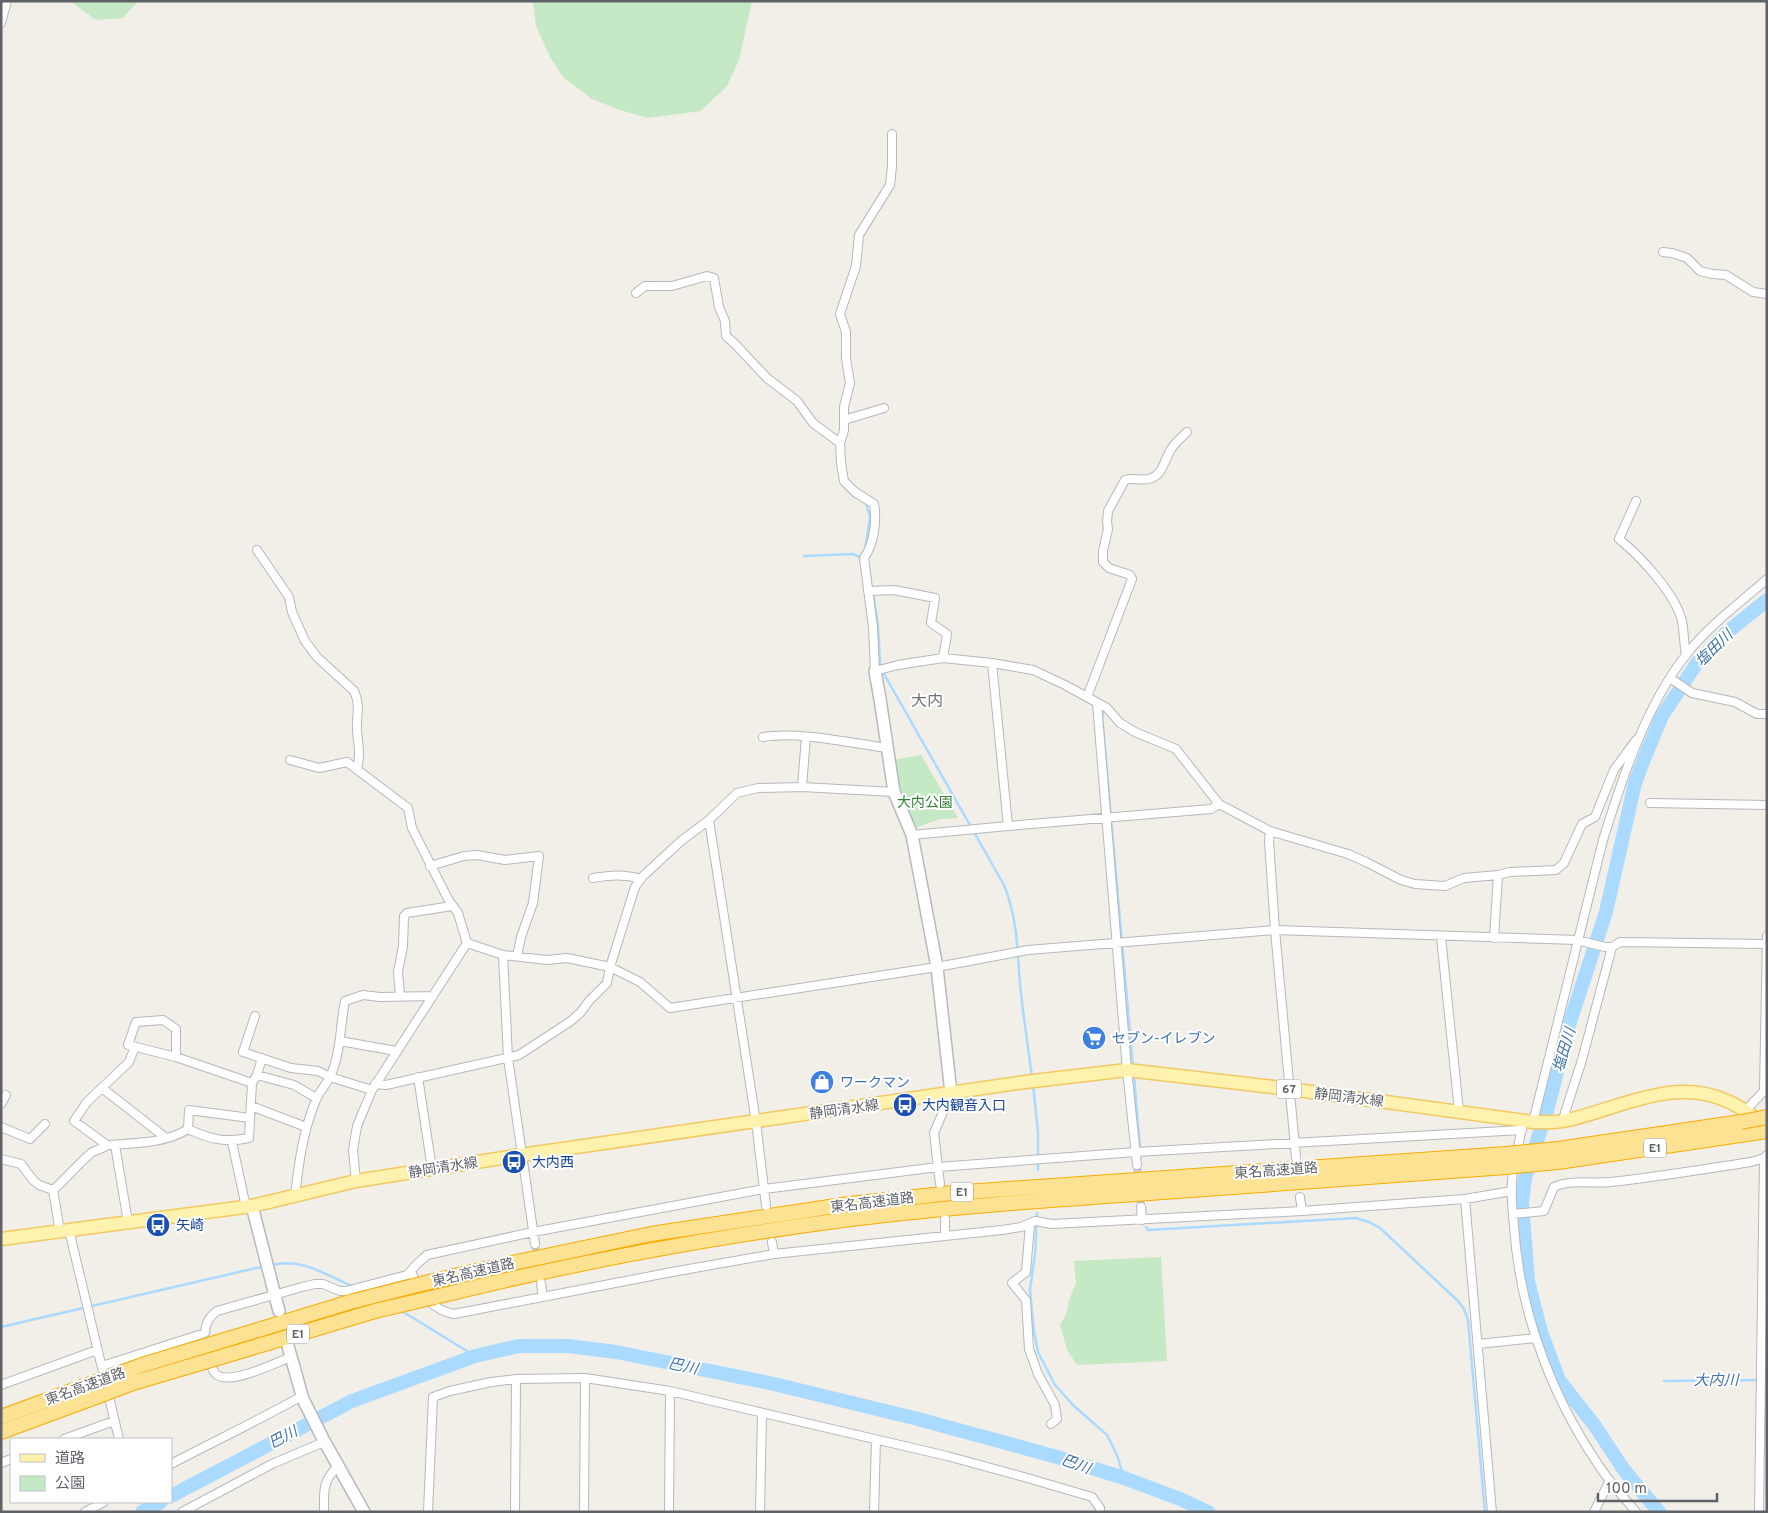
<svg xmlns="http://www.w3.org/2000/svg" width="1768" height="1513" font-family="Overpass,'Noto Sans JP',sans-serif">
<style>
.green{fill:#c5e8c5}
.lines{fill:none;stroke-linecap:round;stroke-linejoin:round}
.stream{stroke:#aadaff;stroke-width:2.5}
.river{stroke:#aadaff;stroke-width:14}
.street-tunnel{stroke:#ccccc8;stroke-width:8;stroke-dasharray:8 4;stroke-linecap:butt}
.street-casing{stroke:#b5b8bc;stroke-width:10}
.secondary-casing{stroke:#b6babf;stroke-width:14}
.primary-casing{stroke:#f2c960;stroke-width:15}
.highway-casing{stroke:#f9ab00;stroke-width:16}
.street{stroke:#fff;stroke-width:8}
.secondary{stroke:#fff;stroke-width:11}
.primary{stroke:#fff2af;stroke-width:12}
.highway{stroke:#fde293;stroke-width:14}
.highway-bridge-casing{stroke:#f9ab00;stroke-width:16;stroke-linecap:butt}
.highway-bridge{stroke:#fde293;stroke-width:14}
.labels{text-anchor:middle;stroke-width:4;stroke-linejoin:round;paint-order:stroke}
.shield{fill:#fff;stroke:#8f9295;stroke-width:1}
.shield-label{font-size:12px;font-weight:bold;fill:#5f6368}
.park-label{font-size:14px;fill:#348238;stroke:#fff}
.shop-label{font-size:14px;fill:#366cbe;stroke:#fff;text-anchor:start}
.street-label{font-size:14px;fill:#5f6368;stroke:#fff}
.transit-label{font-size:14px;fill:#164399;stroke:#fff;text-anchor:start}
.water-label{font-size:15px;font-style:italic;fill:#4174aa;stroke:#fff}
.quarter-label{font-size:16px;fill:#70757a;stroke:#fff}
</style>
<rect width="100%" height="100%" fill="#f1efe8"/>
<!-- green -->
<path class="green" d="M70,1H138L123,18L96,20Z
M533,1H752L739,60L727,86L701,111L648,118L620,110L592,99L563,77L550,57L536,26Z
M921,755L958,818L940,819L913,829L897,791L894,760Z
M1161,1257L1167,1361L1077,1365L1067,1350L1060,1325L1067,1312L1069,1300L1076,1283L1074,1261Z"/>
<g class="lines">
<!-- stream -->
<path class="stream" d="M843,485L853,496L859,499
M865,551L870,517L866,503
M804,556L853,554L862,558
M873,593L878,626L880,662L884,674L1004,885C1018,921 1017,948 1020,984C1023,1015 1028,1046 1032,1077
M1104,712L1102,716L1133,1067
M1134,1075L1140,1149
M1033,1085L1038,1132V1170
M1037,1213L1035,1254L1030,1290L1034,1332L1038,1352L1055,1385L1073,1405L1107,1435L1117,1455L1124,1478
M1146,1227L1148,1230L1356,1218L1369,1222L1380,1228L1458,1301L1464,1309L1468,1320L1485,1512
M271,1265C304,1258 323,1274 352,1286
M400,1310L475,1356
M1,1327L265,1266
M1664,1381L1767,1380"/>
<!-- river -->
<path class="river" d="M171,1496L352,1401L475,1356L519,1346H568L616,1352L774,1384L918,1419L1057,1457L1124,1478L1180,1499L1208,1512
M142,1512L161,1502
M1659,1512L1624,1470L1595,1426L1559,1380L1541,1332L1528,1281L1522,1203L1525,1178L1548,1107L1569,1025L1606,912L1635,783L1644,759L1662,716L1697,663L1725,634L1767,600"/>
<!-- street-tunnel -->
<path class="street-tunnel" d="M1137,1165L1141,1207
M535,1244L540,1276"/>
<!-- street casing -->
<g class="street-casing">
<path id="street" d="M1,23L7,1
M892,134V166L890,185L859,235L856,266L840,314L846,332V358L850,383L844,407V430L840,443L841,463L844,481L855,492L874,504C877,521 874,544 864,558L873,627L875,671L898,665L943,658L992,663L1033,670L1065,685L1107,708L1120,723L1135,732L1176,749L1219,804L1270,831L1269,841L1275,930L1296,1158
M1663,252L1672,253L1687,258L1700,271L1712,274L1726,275L1753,292L1767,294
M636,293L645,286H672L707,276L714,278L719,307L725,321L726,336L735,344L767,378L797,401L813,423L840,443
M844,420L884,408
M1636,501L1619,539C1640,556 1675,593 1682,621C1684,632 1684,644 1686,655
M257,550L289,597L292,612L305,641L317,657L354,691C361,705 356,716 357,730C358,746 361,752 357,769
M868,591L894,590L935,598L931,623L947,634L943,658
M992,663L1008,826
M1670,678L1692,693L1735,702L1757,714H1767
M1087,697L1132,579L1130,575L1109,568L1103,562V551L1108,529L1107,522L1108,511L1125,480C1133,477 1143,482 1152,478C1162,474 1164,462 1169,453C1172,445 1181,438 1187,432
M1097,703L1127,1070L1137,1165
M763,737C797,731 851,743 887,748
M290,760L319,768L347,762L408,808L412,828L448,899L458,913L467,943
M802,787L806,737
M1650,803L1767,805
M709,820L756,1122L766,1206
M1270,831L1348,854L1366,862L1401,880L1415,884L1445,886L1464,878L1498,875
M912,835L1008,826L1211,809L1219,804
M430,866L464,856L477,855L505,860L539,856L533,903L521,937L517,956
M593,878C611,875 624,874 641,879
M1441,937L1459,1111
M1494,938L1498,875L1510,872L1556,870L1564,863L1582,824L1595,817L1614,770L1636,740
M467,943L503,955L547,960L567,958L610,967L640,982L670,1008L937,967L1028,950L1275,930L1577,940L1605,947H1612
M503,955L508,1058L535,1244
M400,996L398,972L403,946L404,916L407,913L452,906
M255,1016L243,1052L291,1068L318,1071L330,1077L372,1090
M340,1041L396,1051
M135,1047L129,1062L87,1102L74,1121L107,1145C133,1143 165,1144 188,1129C210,1139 224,1143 249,1138L252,1083L257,1075L262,1058
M176,1057V1029L163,1020L136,1022L128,1045L176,1057L252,1083
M257,1075L294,1085L316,1098
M418,1077L432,1169
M375,1084L386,1085L519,1055L571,1021L581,1012L589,1001L607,983L610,967L635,887L642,877L681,841L709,820L737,793L758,788L802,787L894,792
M102,1088L166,1138
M1764,1091L1767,936
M1,1104L6,1095
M251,1106L306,1127
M1745,1111L1764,1091L1767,1090
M1533,1122L1603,840C1622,779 1646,705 1686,655C1708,626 1740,603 1767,579
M1562,1122L1582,1060L1612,947L1620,942L1767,944
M1,1127L30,1139L45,1124
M188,1129L189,1110L250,1118
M232,1142L246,1207
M115,1145L128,1222
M1517,1154L1522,1126
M1,1159L21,1164L33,1180L39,1185L53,1190L60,1231
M1514,1165C1510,1185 1512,1206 1514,1226C1520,1317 1555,1406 1609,1480C1618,1491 1627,1501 1636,1512
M356,1181L353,1150L357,1126L372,1090L467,943
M940,1184L934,1133L951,1093
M53,1190C66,1179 77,1165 90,1154C95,1149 102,1150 107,1145
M295,1195C299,1162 303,1131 316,1100C319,1092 326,1085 330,1077C341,1053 340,1026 345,1001L363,995L380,997L433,996
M1300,1197L1302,1211
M1465,1199L1492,1512
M1141,1207L1142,1220
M1513,1214L1544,1211L1554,1187C1571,1179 1592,1184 1611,1182C1658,1177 1704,1169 1751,1162L1764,1158L1767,1155
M945,1219V1236
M1030,1224L1026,1272L1012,1283L1026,1300L1029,1349L1038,1374L1055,1405L1057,1419L1051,1424
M69,1230L119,1439
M772,1242L774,1254
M411,1271C419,1292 431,1310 454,1314L672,1272L774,1254L1002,1230L1021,1227L1035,1221L1052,1224L1302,1211L1465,1199L1512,1191
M541,1283L543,1297
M207,1342C209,1351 209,1369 217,1375C231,1385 275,1363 291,1357
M1478,1344L1536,1338
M102,1366L205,1333C206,1322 209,1317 217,1311L302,1287L315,1284H323L340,1291H346L407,1275L417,1264L427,1255L533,1232L764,1189L938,1167L1136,1152L1522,1130
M1,1385L97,1350
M64,1439L114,1421
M1,1463L11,1459
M171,1464C215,1441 259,1420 302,1396
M85,1512L104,1502
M182,1512L272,1464L324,1442
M324,1512C324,1491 322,1482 338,1466
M428,1512L433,1397L450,1391L491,1382L516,1379L585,1378L670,1391L947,1456L1024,1477L1092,1497L1100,1508V1512
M515,1512L516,1379
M584,1512L585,1378
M669,1512L670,1391
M760,1512L762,1413
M874,1512L876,1440
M1594,1512L1610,1480
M1759,1512L1764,1158"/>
</g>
<!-- secondary casing -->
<g class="secondary-casing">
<path id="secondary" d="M875,671L880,699L894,792L912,835L937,967L951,1093
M252,1206L279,1311
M288,1346L303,1399L323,1439L364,1512"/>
</g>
<!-- primary casing -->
<g class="primary-casing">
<path id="primary" d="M1,1239L252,1206L356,1181L521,1155L1025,1082L1127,1070L1290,1089L1533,1122C1542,1122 1554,1123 1563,1121C1617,1110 1672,1076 1727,1101C1740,1106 1751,1115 1762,1124"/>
</g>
<!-- highway casing -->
<g class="highway-casing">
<path id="highway" d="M1558,1149L1741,1122
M1558,1162L1767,1131
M425,1283L489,1268L651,1234L849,1204L952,1193L1506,1154
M435,1297C572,1263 711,1237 851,1219C964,1205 1078,1198 1192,1190C1296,1183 1401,1175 1506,1167
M218,1342L350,1302
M221,1357L375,1311
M1,1417L93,1383
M1,1432L96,1397"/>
</g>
<!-- street -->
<use href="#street" class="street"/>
<!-- secondary -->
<use href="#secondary" class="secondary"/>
<!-- primary -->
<use href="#primary" class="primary"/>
<!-- highway -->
<use href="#highway" class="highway"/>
<!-- highway-bridge casing -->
<g class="highway-bridge-casing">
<path id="highway-bridge" d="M1741,1122L1767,1117
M1506,1154L1558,1149
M1506,1167L1558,1162
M350,1302L425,1283
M375,1311L435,1297
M93,1383L142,1365L218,1342
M96,1397L133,1383L221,1357"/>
</g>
<!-- highway-bridge -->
<use href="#highway-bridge" class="highway-bridge"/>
</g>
<!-- icons -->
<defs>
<g id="supermarket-disc" transform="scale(1.25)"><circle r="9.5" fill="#3f7fe0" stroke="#fff"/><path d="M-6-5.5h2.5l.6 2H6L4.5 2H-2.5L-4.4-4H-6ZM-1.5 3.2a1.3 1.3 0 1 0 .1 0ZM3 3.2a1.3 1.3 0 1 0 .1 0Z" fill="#fff"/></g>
<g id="shop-disc" transform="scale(1.25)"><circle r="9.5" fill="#3f7fe0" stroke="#fff"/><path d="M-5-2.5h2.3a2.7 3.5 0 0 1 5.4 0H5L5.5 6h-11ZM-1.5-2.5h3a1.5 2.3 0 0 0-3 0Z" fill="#fff"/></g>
<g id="bus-disc" transform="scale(1.25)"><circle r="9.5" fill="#1a4fb4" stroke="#fff"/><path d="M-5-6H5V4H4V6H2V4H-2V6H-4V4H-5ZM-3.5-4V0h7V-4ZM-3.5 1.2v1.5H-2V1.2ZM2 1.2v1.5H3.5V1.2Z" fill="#fff"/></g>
</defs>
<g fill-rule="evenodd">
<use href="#supermarket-disc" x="1094" y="1038"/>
<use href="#shop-disc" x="822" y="1082"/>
<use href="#bus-disc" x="905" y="1105"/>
<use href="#bus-disc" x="514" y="1162"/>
<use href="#bus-disc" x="158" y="1225"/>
</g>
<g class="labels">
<!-- shield labels -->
<g class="shield">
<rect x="1276.5" y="1079.5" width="25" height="19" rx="4"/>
<rect x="1644" y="1138.5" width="22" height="19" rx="4"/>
<rect x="951" y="1182.5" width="22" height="19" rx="4"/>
<rect x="287" y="1324.5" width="22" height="19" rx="4"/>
</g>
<g class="shield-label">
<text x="1289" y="1093">67</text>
<text x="1655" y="1152">E1</text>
<text x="962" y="1196">E1</text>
<text x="298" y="1338">E1</text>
</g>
<!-- park labels -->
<g class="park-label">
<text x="925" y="807">大内公園</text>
</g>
<!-- shop labels -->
<g class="shop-label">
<text x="1112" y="1043">セブン-イレブン</text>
<text x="840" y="1087">ワークマン</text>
</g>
<!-- street labels -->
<g class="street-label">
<text transform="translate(1349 1097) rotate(7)" y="5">静岡清水線</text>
<text transform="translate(844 1109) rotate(-8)" y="5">静岡清水線</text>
<text transform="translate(443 1167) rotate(-9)" y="5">静岡清水線</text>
<text transform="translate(1276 1170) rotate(-4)" y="5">東名高速道路</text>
<text transform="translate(872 1202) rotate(-7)" y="5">東名高速道路</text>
<text transform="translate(473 1272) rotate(-13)" y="5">東名高速道路</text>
<text transform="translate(85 1386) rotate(-20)" y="5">東名高速道路</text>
</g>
<!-- transit labels -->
<g class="transit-label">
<text x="922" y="1110">大内観音入口</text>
<text x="532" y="1167">大内西</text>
<text x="176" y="1230">矢崎</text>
</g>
<!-- water labels -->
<g class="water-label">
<text transform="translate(1714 648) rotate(-44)" y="5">塩田川</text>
<text transform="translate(1564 1050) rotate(-73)" y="5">塩田川</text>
<text transform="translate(683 1366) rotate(12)" y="5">巴川</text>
<text x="1716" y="1385">大内川</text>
<text transform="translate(283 1437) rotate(-28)" y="5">巴川</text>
<text transform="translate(1076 1464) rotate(20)" y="5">巴川</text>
</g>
<!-- quarter labels -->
<g class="quarter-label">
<text x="927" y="706">大内</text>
</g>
</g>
<!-- border -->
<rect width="1768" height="1513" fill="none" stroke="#5f6368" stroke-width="5"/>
<!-- legend -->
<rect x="10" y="1438" width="162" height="65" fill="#ffffff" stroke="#bfc1c3"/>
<rect x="20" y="1454" width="25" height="8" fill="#fff2af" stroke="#bfc1c3"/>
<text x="55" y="1463" font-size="15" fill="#5f6368">道路</text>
<rect x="20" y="1476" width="25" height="15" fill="#c5e8c5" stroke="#bfc1c3"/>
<text x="55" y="1488" font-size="15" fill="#5f6368">公園</text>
<!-- scale -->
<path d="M1598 1493v8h119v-8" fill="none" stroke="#5f6368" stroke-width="2.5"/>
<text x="1606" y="1493" font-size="15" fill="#5f6368" stroke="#ffffff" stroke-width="4" paint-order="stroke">100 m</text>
</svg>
